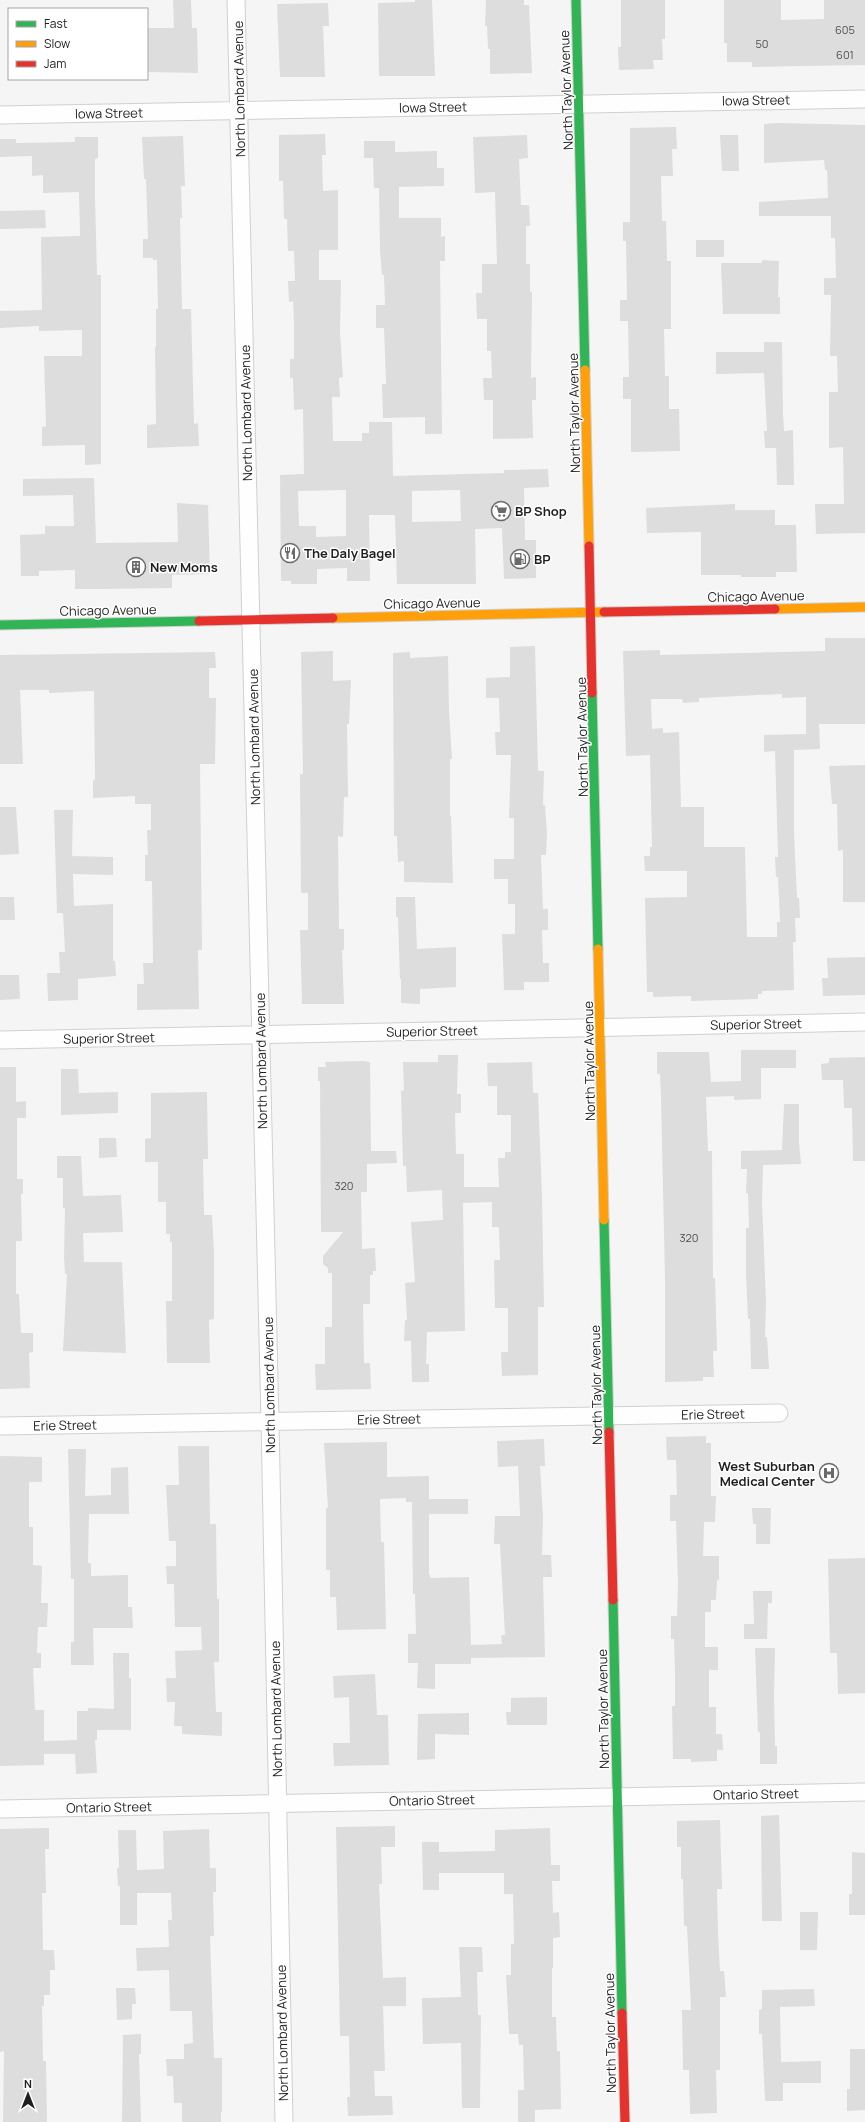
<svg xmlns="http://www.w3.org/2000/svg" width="865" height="2122" font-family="Manrope,sans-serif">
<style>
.building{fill:#ddd;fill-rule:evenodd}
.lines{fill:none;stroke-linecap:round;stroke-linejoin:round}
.street-casing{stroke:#d0d0d1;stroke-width:19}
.fast-casing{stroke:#d0d0d1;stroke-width:11}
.slow-casing{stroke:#d0d0d1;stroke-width:11}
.jam-casing{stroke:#d0d0d1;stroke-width:11}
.street{stroke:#fefefe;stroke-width:17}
.fast{stroke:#30b455;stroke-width:9}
.slow{stroke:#ff9f0a;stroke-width:9}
.jam{stroke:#e5322d;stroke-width:9}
.labels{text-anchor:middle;stroke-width:3;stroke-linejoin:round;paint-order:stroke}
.number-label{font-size:11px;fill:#4e4e4f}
.street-label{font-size:13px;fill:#1f1f20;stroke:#fff}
.poi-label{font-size:13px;font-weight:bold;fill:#1f1f20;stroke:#fff;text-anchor:start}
</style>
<rect width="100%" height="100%" fill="#f5f5f6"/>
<!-- building -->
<path class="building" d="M173,0H191L192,28H197L198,73L148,72L147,28H174Z
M415,0H432L435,76H379L378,3L415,2Z
M486,0H524V5H529L532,73L490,74V49H488L487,26H485Z
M621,0H665V39H662L663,60H653L654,69L619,70L618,47H621Z
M724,0H781V20L824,19V0H865V65L752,67V62H727V43H724Z
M328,3L329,26H323L325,77H280L277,4Z
M779,123L865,125V533L816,534L815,504H844L843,447L829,448V392H838L837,356H830L831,295H824V278H836L835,238H831V216H759V202L828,198L827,170H825L824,160L764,163V124Z
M676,127L677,149H672L673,176H661L662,221H666L667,261H671V329H664L665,376H669V409H679L680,451L631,452V399H623V377H629L628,321H620V300H627L626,241H623V222H630V128Z
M325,134L326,155H322L323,191L338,190V250H319V280H341L340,333L343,377L339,378L340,397H332L333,441H362V433H369V422H392L393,476L504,473V470L548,469L549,487L524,488L525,540H536V578L504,579L502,528L475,529L476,584H397L395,515H369L370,581H347V568L317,569V584H291V581H281L280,475L304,474L303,409L294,410L293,378H290V359H294V321L293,301L289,302L288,281H295L294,251H288L287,219H284L283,181H279V135ZM346,490V536L316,537V526H299L298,491ZM460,490L461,521L412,522V491Z
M527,135L528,158L519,159L521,205H529L530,226H526V264H530V292H532L531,378L536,377V400H532L533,438L493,439V400H484L483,378H492L491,351H487V319H477L476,293H482V264H497L495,192L475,193L473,137Z
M720,135H738L739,171H722Z
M183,136L185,186H181L182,218H180L182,309H191L194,424L198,423L199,446L147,448V425L156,424L155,347H156V309H158L157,260H153V258H143V239H148L146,179H144L142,137Z
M75,137H98V158L95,159V198L97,275H101V464L85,465V445L42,446V427L46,426L44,356H82V330L39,331V326L0,328V311L42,310L41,237L80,236V234L79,192L43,193V175L32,176V156L0,157V139H16V143L75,142Z
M364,141H395V152L437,151V168H444V186L399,187V218H441V237L445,236V261H440L442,434H425V417L383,418L382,384H386L384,328H376V305H385L384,275H382L380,250L379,188H374L373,158H364Z
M45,210L46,228L0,229V211Z
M696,240H724V257H696Z
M762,260L779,261L778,297H780V314H723L721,263H762Z
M764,342H782L783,413L784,431L793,430L794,485H777L776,448H765L764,431H767L764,373L716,374V352H764Z
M94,478L96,543L178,542L177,503L208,505L210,574L172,575V588L100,589H75V570L39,571V576H21L20,535L45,534V526H74L73,495L23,496V479Z
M735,504V510H775V525H796L797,572H776V577H741V575H701V532L647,533L646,508Z
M825,638H865V724H819L820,749L794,750V833L797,898H799L800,918H795L796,942H793L794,990L762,991V994H758V999L691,1001V996L653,997V992H647L645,898L687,897V871H645L644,856H650V847H652L650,755L626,756L623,651L660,650V655L825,651ZM782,694V698L806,697V734L764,735V752L775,751L778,857H775L776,877H778L780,922H777V937H747L745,847H704V807H681L679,732L663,733V728L652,729L651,699H682L683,703L699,702V698Z
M535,646L538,771H544L543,805H545L547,833L546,855H541L543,909H548V930H542L543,963H549V982H524V990H504L502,934H515V904H508V879H494V859H514V818H509L511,755H496L495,732H500L499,698H486V678L510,677V647Z
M333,651V681L351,680L349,724H347L348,797H344L343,837L338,836L339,929H344V950H342L344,1004H302L300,930H308V893H301L300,774H303L301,652Z
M215,652L216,668H209V698H216L215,764H200L202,950H198L199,1009L137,1010V984H144L143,963H153L152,881H145V855H148L147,830H151V804H135V796L93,798V780H95L94,691L49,693V690H20L23,764H0V655Z
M410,652V658L448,656L449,711L452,759H450V816H451L453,883L404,882V861L398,862L397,836H394L393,653Z
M865,765V902H843V850L838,851L837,804H832L829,766Z
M0,807H16L19,854L0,855Z
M54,810H73L72,856L113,857V875L73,874L74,906L113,904V961H115L116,976L78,979V1000L48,1001L47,973H60L59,952H65L63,913H57Z
M0,897H14L15,920H0Z
M396,897H415L417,949L456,947V987L420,989V1004L401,1003V979H400L398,917H396Z
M865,957V995L823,996L822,978H828L827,958Z
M0,975H19L20,999L0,1000Z
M741,1050H796V1068H761V1099L734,1100V1096L706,1097L708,1151H712L713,1278H715L717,1351H713L714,1377H703V1381L665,1382V1279L661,1097L660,1074H657V1052H709L711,1082L741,1081Z
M438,1055H458L457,1094H461V1113H455L456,1154H464V1187H499L498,1158H505V1152H511V1115H497V1086H488L487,1063L532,1062L533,1093H538L542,1195L544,1307H538V1375L502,1376L501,1352H508V1308H495L494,1260H500L499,1227H492V1202L463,1203L465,1331L427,1332L426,1364H429V1382H412L411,1341H404L405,1320H407L405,1283L415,1282L411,1222L443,1220L442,1190L407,1192L406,1166H403L401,1091L404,1090L403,1062H438Z
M865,1057V1161H853L852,1108H844L843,1080H822L821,1064L829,1063V1058Z
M363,1061L370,1062L371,1151H396L397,1163L367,1164V1192H361L362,1249L375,1248L376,1271H373V1275H370V1304H363L364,1363H370L371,1389L316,1390L315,1364H325V1327H332V1273H328V1268L323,1264V1256L343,1232H321L320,1081H318V1067H326L325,1062Z
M0,1067H16V1102L26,1101V1118H17V1179H23V1194H21L22,1241H16V1294H19L21,1333H33V1352L29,1353L30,1388L0,1389Z
M61,1069H78L79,1093L118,1092V1113L61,1115Z
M207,1092L208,1159H203L204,1215H212L214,1253V1319L209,1320L210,1363H167L166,1301H172V1242H170V1234H166V1202H158V1162H145V1139L151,1138V1093Z
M784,1104H799V1143L801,1164L763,1165L762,1202L766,1301L765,1337H767L769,1369H751L750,1319H748L746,1275V1228H749L748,1193H746L747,1169H741V1151L782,1150Z
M99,1138H116L117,1157L99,1158Z
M57,1156H81L83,1196L121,1195L123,1232L83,1233L84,1262H122L126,1353L63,1351L67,1274H65L64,1256L65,1208H63V1178H57Z
M706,1436V1443H711V1496H716L715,1522H704L703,1556H719V1580H717L716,1600H711V1612H705V1647H718V1670H709V1707H716V1734H722L723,1750H717V1761L691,1762V1759H673L672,1706H675V1670L674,1639H671V1616H677L678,1581L676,1521H670V1495H677L676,1460H667L666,1437Z
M544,1439L545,1466H540L543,1517L542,1555H551L552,1577H543L545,1657L471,1658V1664H435V1689L417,1688L418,1663H408V1634H416L415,1594H413L412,1502H406V1498L380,1499L381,1542H384L386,1629L337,1630L336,1597H330V1570H326V1508H328L324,1443L387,1442V1477L429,1476V1499H468V1514H429V1574L431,1578L469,1577L471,1645L502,1644L501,1635H505L500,1544H494L495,1516H520L518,1466L498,1467L497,1441Z
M178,1446H209L210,1524H216L217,1599H219V1662H214L216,1712H222V1736L182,1734V1726H174L175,1702H167L166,1678H176L175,1651L202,1650L201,1627H175L174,1584H167L166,1566H176V1541H169L166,1485H179Z
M68,1449H86L85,1496L111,1495V1468L128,1467L129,1514H89L88,1563H91V1576L128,1575V1607H132L133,1628H93L94,1665H71V1642H74V1579H71Z
M0,1456L42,1457V1482H29V1527H33V1565L42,1566L41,1603H48L47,1627H38L37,1653H41V1668H33L35,1710H44V1741L77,1740V1711H88V1708L114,1709L113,1653H129V1678H131V1730H97V1740H95L97,1773L76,1774L75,1754H44V1765L0,1766Z
M752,1508H771L770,1544H756V1524H753Z
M865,1558V1693L838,1694L837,1653H830L828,1559Z
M753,1591H772V1603H768L767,1639H744V1624H754Z
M755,1648H775L774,1696L775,1746H777V1764H760V1732H758Z
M375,1674L377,1715H388L389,1765L334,1766L333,1743H350L349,1697L334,1698L333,1676Z
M547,1697V1725H507L506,1712H511V1698Z
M469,1713V1735L435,1734V1759L417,1760L418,1714Z
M779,1815L782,1921H762L761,1816Z
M720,1820L722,1889H717L718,1934L720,1971H724L726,1997H720V2070H716L717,2113L690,2114L689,2070H683L682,2010H691L687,1926H684L683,1879H681V1847H677V1821Z
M395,1826V1847H381L382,1884H379L383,1978L406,1977V2006H383L385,2071H374L375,2096H392L393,2115L348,2116L347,2097H350L349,2036H340L336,1827Z
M49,1828V1849H45L46,1893H42L43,1950H54L55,1970H50V1995H44V2006H42L43,2061H46L47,2122H3L4,2051L0,2052V1829Z
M550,1828L551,1865H560V1881H552L553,1913L559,1912L560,1937L553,1938V1968H552V2017H556L557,2051H560L561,2109L535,2110V2122H518V2090H524L523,2045H519L518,2034H509L507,1994L506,1975H511V1944H514L513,1894H504V1873H439V1890H423L422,1842H439V1852L495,1851V1830Z
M209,1829L210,1868H216V1892H213L214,1936H210L214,2058H222V2112H221V2122H182V2103H174L173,2076H167L166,2059H184V2044L193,2043L192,2011H170L169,1970L137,1971L136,1948L169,1947L168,1920H172L171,1893H137V1925H120V1886H118L117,1868H119L118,1830H136L137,1870L164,1869L163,1831Z
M852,1852L865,1853V1915H849V1894H852Z
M800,1912H818L817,1950H800Z
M459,1947H482L483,1972H477L478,2015H481L480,2108H462L461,2043L423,2044L422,1998L461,1997Z
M116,1988H135L136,2004H132V2019L117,2020Z
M814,1989L815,2006L780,2007L781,2062L821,2061V2083H783V2101H765L762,2034H759V2010L762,2009V1990Z
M141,2034V2054H139L141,2122H122L123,2035Z
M850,2049H865V2110L847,2111V2089H850Z"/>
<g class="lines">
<!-- street casing -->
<g class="street-casing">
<path id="street" d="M236,0L270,1421L284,2122
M0,115L865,99
M0,1040L865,1022
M0,1426L779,1413
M0,1809L865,1792"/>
</g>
<!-- fast casing -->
<g class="fast-casing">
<path id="fast" d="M576,0L585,370
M0,625L199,621
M592,693L598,949
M604,1220L609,1432
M613,1600L622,2013"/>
</g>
<!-- slow casing -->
<g class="slow-casing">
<path id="slow" d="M585,370L589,546
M775,609L865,607
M333,618L604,612
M598,949L604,1220"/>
</g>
<!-- jam casing -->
<g class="jam-casing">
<path id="jam" d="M589,546L592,693
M604,612L775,609
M199,621L333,618
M609,1432L613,1600
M622,2013L625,2122"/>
</g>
<!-- street -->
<use href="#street" class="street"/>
<!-- fast -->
<use href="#fast" class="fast"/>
<!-- slow -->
<use href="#slow" class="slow"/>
<!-- jam -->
<use href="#jam" class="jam"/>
</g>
<!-- icons -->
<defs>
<g id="supermarket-ring" transform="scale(1)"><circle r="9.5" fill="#fff" stroke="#6a6a6b" stroke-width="1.5"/><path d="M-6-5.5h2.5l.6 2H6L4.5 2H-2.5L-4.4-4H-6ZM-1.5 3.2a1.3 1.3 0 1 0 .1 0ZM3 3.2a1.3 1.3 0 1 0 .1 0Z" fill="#6a6a6b"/></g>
<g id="restaurant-ring" transform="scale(1)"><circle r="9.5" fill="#fff" stroke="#6a6a6b" stroke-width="1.5"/><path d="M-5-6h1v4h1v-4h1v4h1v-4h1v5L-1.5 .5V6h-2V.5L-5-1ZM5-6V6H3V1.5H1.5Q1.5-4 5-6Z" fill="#6a6a6b"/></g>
<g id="fuel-ring" transform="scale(1)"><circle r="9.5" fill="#fff" stroke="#6a6a6b" stroke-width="1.5"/><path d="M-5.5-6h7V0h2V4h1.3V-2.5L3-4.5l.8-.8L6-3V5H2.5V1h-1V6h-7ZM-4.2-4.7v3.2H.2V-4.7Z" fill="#6a6a6b"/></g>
<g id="building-ring" transform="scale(1)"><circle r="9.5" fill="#fff" stroke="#6a6a6b" stroke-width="1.5"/><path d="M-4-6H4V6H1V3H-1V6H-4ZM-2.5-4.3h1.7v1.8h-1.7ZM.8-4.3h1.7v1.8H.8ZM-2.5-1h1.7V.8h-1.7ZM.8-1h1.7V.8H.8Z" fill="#6a6a6b"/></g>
<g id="hospital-ring" transform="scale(1)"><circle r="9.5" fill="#fff" stroke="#6a6a6b" stroke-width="1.5"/><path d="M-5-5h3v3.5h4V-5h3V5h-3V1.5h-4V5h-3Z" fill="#6a6a6b"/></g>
</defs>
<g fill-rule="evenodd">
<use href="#supermarket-ring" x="501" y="511"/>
<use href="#restaurant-ring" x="290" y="553"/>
<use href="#fuel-ring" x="520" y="559"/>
<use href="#building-ring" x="136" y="567"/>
<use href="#hospital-ring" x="829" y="1473"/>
</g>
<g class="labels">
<!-- number labels -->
<g class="number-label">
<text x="845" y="34">605</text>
<text x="762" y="48">50</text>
<text x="845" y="59">601</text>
<text x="344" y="1190">320</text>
<text x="689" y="1242">320</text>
</g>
<!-- street labels -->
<g class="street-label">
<text transform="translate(239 89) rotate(-91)" y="5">North Lombard Avenue</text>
<text transform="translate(566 90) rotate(-92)" y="5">North Taylor Avenue</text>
<text transform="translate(756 100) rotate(-1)" y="5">Iowa Street</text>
<text transform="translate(433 107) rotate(-1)" y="5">Iowa Street</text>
<text transform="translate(109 113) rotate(-1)" y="5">Iowa Street</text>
<text transform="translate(246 413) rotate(-91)" y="5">North Lombard Avenue</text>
<text transform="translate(574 413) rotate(-91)" y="5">North Taylor Avenue</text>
<text transform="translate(756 596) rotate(-1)" y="5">Chicago Avenue</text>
<text transform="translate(432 603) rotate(-1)" y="5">Chicago Avenue</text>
<text transform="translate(108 610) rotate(-1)" y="5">Chicago Avenue</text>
<text transform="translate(254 737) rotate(-91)" y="5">North Lombard Avenue</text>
<text transform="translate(582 737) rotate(-91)" y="5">North Taylor Avenue</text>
<text transform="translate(756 1024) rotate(-1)" y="5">Superior Street</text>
<text transform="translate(432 1031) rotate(-1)" y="5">Superior Street</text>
<text transform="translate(109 1038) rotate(-1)" y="5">Superior Street</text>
<text transform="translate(261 1061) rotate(-91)" y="5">North Lombard Avenue</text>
<text transform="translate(589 1061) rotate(-91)" y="5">North Taylor Avenue</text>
<text transform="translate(269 1385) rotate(-91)" y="5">North Lombard Avenue</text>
<text transform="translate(596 1385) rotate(-91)" y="5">North Taylor Avenue</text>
<text transform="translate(713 1414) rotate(-1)" y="5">Erie Street</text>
<text transform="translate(389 1419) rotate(-1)" y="5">Erie Street</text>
<text transform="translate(65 1425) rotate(-1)" y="5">Erie Street</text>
<text transform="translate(276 1709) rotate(-91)" y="5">North Lombard Avenue</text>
<text transform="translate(603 1709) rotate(-91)" y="5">North Taylor Avenue</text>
<text transform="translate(756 1794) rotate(-1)" y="5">Ontario Street</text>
<text transform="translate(432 1800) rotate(-1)" y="5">Ontario Street</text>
<text transform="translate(109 1807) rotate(-1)" y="5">Ontario Street</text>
<text transform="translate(282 2033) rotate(-91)" y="5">North Lombard Avenue</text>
<text transform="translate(610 2033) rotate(-91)" y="5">North Taylor Avenue</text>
</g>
<!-- poi labels -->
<g class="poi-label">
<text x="515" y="516">BP Shop</text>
<text x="304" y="558">The Daly Bagel</text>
<text x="534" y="564">BP</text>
<text x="150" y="572">New Moms</text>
<text x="815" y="1471" text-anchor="end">West Suburban<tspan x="815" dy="15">Medical Center</tspan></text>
</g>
</g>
<!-- legend -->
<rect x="8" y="8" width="140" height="72" fill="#ffffff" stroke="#a5a5a6"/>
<rect x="16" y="21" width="20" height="6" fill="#30b455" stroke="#a5a5a6"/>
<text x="44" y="28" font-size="12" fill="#1f1f20">Fast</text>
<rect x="16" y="41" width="20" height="6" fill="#ff9f0a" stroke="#a5a5a6"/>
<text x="44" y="48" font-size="12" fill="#1f1f20">Slow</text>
<rect x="16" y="61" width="20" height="6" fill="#e5322d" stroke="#a5a5a6"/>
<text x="44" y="68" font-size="12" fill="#1f1f20">Jam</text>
<!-- north arrow -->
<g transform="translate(28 2094)" stroke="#ffffff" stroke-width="3" paint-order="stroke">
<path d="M0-3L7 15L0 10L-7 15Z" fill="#1f1f20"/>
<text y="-6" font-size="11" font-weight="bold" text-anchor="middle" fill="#1f1f20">N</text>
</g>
</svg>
